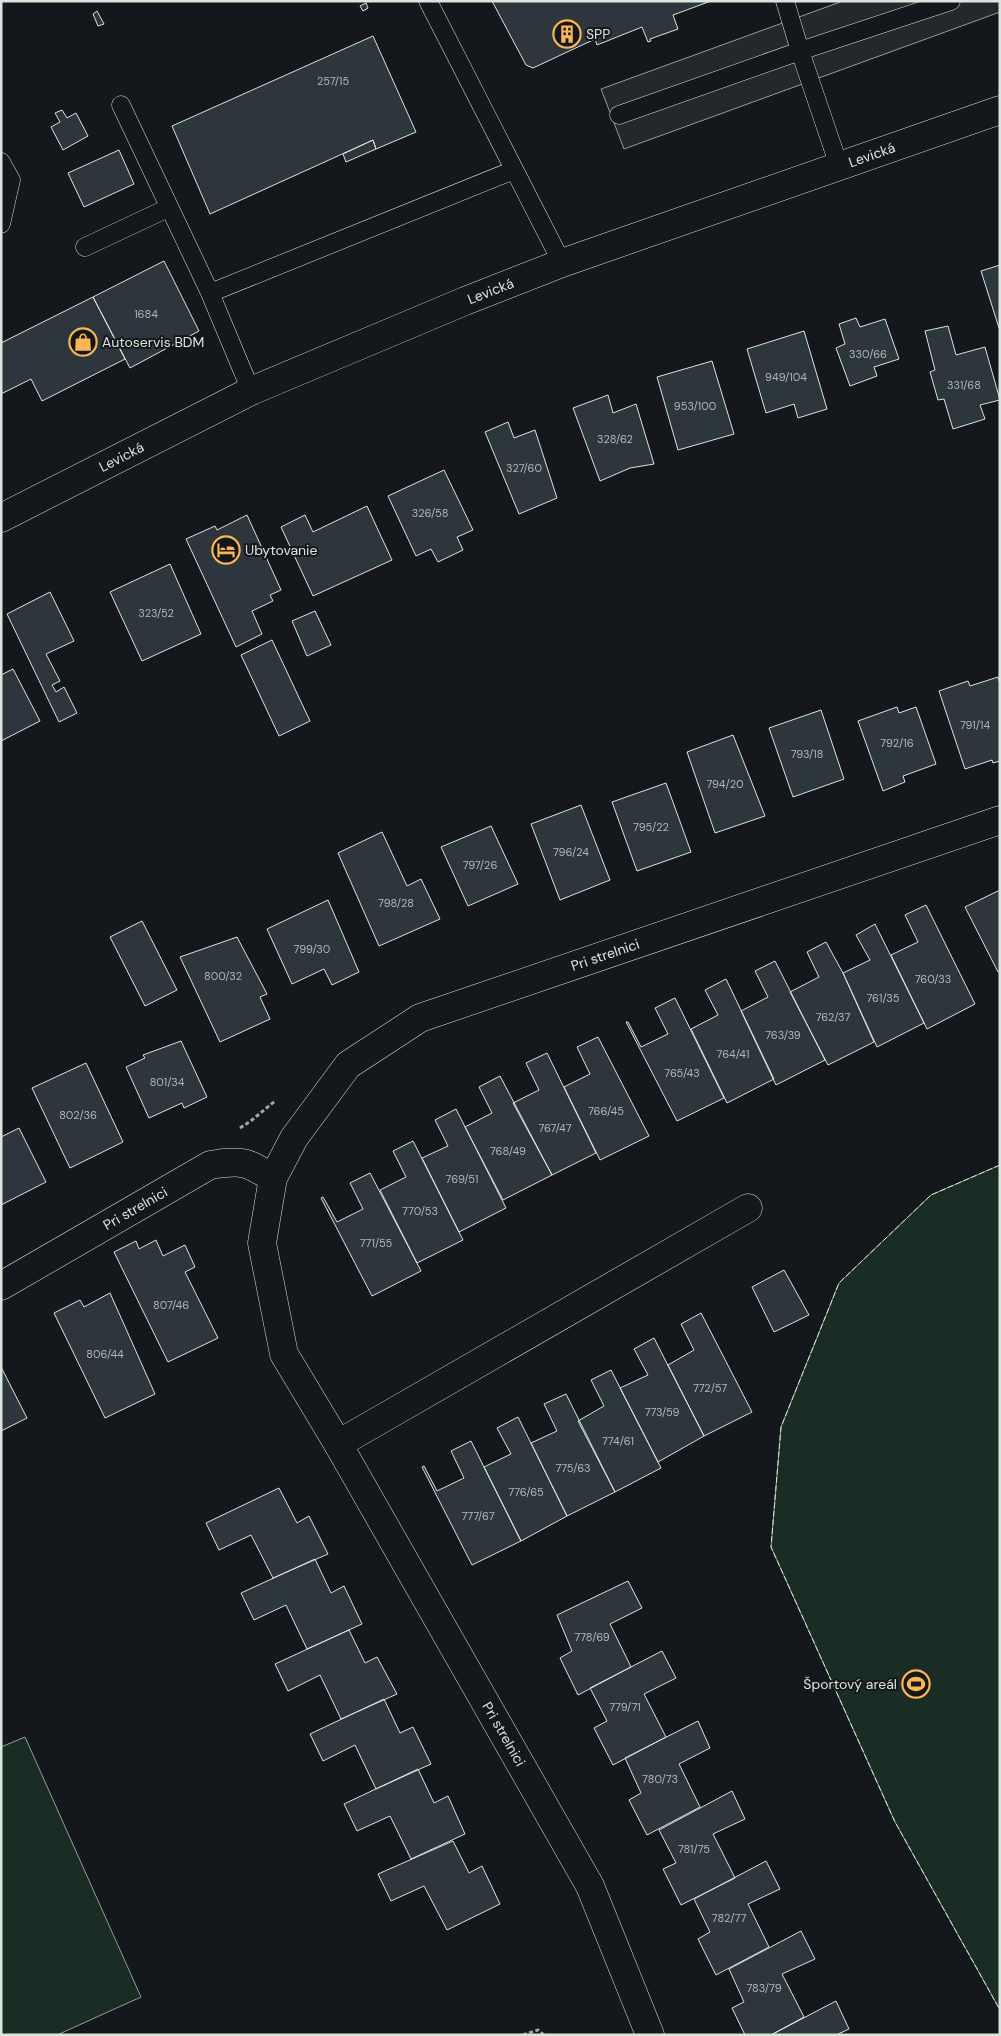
<svg xmlns="http://www.w3.org/2000/svg" width="1001" height="2036" font-family="'DM Sans',sans-serif">
<style>
.green{fill:#1a2d24;stroke:#939e99}
.parking{fill:#24282b;stroke:#939e99}
.building{fill:#2c363c;stroke:#d8e6dc}
.lines{fill:none;stroke-linecap:round;stroke-linejoin:round}
.service-casing{stroke:#d8e6dc;stroke-width:19}
.minor-casing{stroke:#d8e6dc;stroke-width:29}
.primary-casing{stroke:#d8e6dc;stroke-width:29}
.path{stroke:#9da8a2;stroke-width:3;stroke-dasharray:4 2.5;stroke-linecap:butt}
.service{stroke:#14181c;stroke-width:18}
.minor{stroke:#14181c;stroke-width:28}
.primary{stroke:#14181c;stroke-width:28}
.fence{stroke:#d8e6dc;stroke-width:1;stroke-dasharray:6 2.5;stroke-linecap:butt}
.labels{text-anchor:middle;stroke-width:4;stroke-linejoin:round;paint-order:stroke}
.number-label{font-size:11px;fill:#adbab4}
.poi-label{font-size:14px;fill:#d8e6dc;stroke:#14181c;text-anchor:start}
.street-label{font-size:14px;fill:#d8e6dc;stroke:#14181c}
</style>
<rect width="100%" height="100%" fill="#14181c"/>
<!-- green -->
<path class="green" d="M1000,1165V2010L895,1822L771,1547L781,1427L839,1283L931,1195Z
M25,1737L141,1997L57,2035H1V1747Z"/>
<!-- parking -->
<path class="parking" d="M843,1H1000V12L624,149L601,89Z"/>
<!-- building -->
<path class="building" d="M492,1H711L673,15L678,29L650,39L651,41L648,42L642,27L597,45L595,39L533,68L526,65Z
M366,3L368,8L363,11L360,6Z
M97,11L104,24L98,26L93,14Z
M373,36L416,132L376,149L373,140L210,214L172,126Z
M62,110L67,118L76,113L88,136L63,150L51,127L60,122L55,113Z
M373,140L376,149L346,162L343,154Z
M119,150L134,184L84,207L68,173Z
M164,261L199,331L130,368L93,297Z
M1000,265V328H999L981,271Z
M93,297L125,359L42,401L31,379L1,394V343Z
M856,318L860,327L885,319L899,359L874,367L877,376L850,386L836,348L845,344L839,324Z
M948,326L956,355L985,347L1000,400L980,405L985,419L953,429L944,399L938,400L930,372L935,370L925,331Z
M804,331L827,409L798,418L794,404L766,413L747,349Z
M712,361L734,434L678,450L657,377Z
M608,395L613,413L636,404L654,464L630,468L600,481L573,408Z
M508,422L514,438L535,430L557,498L519,514L485,432Z
M444,470L473,530L457,537L463,550L438,562L431,549L416,556L388,496Z
M367,506L392,560L313,596L281,527L305,515L313,532Z
M247,515L281,590L270,595L273,601L252,611L262,634L236,647L186,539L215,526L217,530Z
M170,564L201,634L142,661L110,592Z
M50,592L74,641L46,654L60,681L52,685L56,692L64,687L77,713L59,722L7,614Z
M315,611L331,645L307,656L292,621Z
M272,640L310,721L279,736L241,655Z
M13,669L40,721L1,741V675Z
M998,677L1000,684V761L993,763L992,760L965,769L939,691L968,681L970,686Z
M897,707L899,713L916,707L936,764L903,776L905,782L883,791L858,721Z
M821,710L844,779L793,797L769,728Z
M733,735L765,816L715,833L687,752Z
M666,783L691,852L637,871L612,802Z
M581,805L610,880L560,900L531,824Z
M491,826L518,884L468,906L441,847Z
M382,832L407,886L421,879L440,919L379,946L338,853Z
M1000,890V972H998L965,907Z
M328,900L359,972L332,985L324,969L292,984L267,929Z
M926,905L975,1004L927,1029L891,955L918,942L905,915Z
M142,921L177,990L145,1006L110,937Z
M875,924L924,1023L877,1047L843,973L870,960L856,935Z
M237,937L267,994L260,997L270,1019L220,1042L180,957Z
M826,942L843,973L874,1042L828,1065L790,992L819,977L807,952Z
M775,961L825,1060L776,1085L741,1011L768,997L755,971Z
M726,979L774,1079L727,1103L691,1029L718,1015L705,990Z
M675,998L724,1098L677,1121L626,1022H628L641,1047L668,1034L655,1008Z
M598,1037L649,1136L600,1160L564,1087L590,1074L577,1047Z
M181,1041L207,1097L184,1108L182,1103L149,1118L126,1067L145,1058L143,1055Z
M547,1053L596,1153L552,1175L513,1103L539,1090L526,1063Z
M86,1063L123,1142L70,1168L32,1088Z
M500,1076L552,1175L503,1200L465,1127L492,1113L479,1087Z
M456,1109L506,1208L459,1232L422,1158L448,1146L435,1120Z
M19,1128L46,1182L1,1205V1137Z
M413,1141L463,1240L417,1263L380,1190L406,1177L393,1151Z
M370,1173L421,1271L372,1296L321,1198L323,1197L337,1222L363,1209L350,1183Z
M156,1240L163,1256L185,1245L195,1267L185,1272L218,1338L168,1362L114,1252L136,1241L139,1249Z
M784,1270L809,1315L774,1332L752,1287Z
M110,1293L155,1394L105,1418L54,1313L80,1300L84,1307Z
M701,1313L752,1412L704,1436L668,1365L694,1350L681,1324Z
M654,1338L704,1436L658,1462L620,1388L648,1375L634,1349Z
M1,1367L27,1418L1,1431Z
M611,1370L661,1468L615,1492L578,1421L604,1406L591,1380Z
M566,1394L615,1492L567,1516L531,1443L557,1431L544,1404Z
M518,1417L567,1516L521,1541L484,1467L511,1454L497,1428Z
M471,1441L521,1541L472,1565L422,1467L424,1466L437,1491L464,1478L451,1451Z
M279,1488L297,1523L309,1516L328,1554L273,1578L251,1535L219,1550L206,1523Z
M315,1559L331,1593L344,1586L362,1624L307,1649L286,1605L254,1620L241,1593Z
M628,1581L642,1608L610,1624L631,1667L578,1695L560,1658L572,1651L557,1615Z
M349,1630L365,1663L377,1657L397,1694L341,1719L320,1675L288,1691L275,1664Z
M662,1651L676,1678L644,1694L666,1737L613,1765L594,1728L607,1721L590,1688Z
M384,1699L400,1733L413,1727L431,1764L376,1789L355,1745L323,1761L310,1734Z
M698,1721L710,1748L679,1764L700,1807L647,1835L629,1800L641,1793L625,1758Z
M418,1769L434,1803L448,1796L465,1834L411,1859L390,1816L357,1831L344,1804Z
M732,1791L745,1819L713,1834L735,1878L681,1905L663,1869L676,1863L659,1830Z
M453,1841L469,1873L482,1866L500,1904L447,1930L424,1886L391,1901L378,1874Z
M766,1861L780,1889L748,1904L769,1947L716,1975L698,1939L710,1932L694,1899Z
M801,1931L815,1959L782,1974L804,2017L771,2035H745L732,2008L744,2002L729,1969Z
M836,2001L849,2029L836,2035H771Z"/>
<g class="lines">
<!-- service casing -->
<g class="service-casing">
<path id="service" d="M428,1L562,263
M121,105L210,293
M619,115L800,51L785,1
M1,162L11,180L1,224
M839,166L800,51L951,1
M85,247L168,208
M251,391L210,293L514,170"/>
</g>
<!-- minor casing -->
<g class="minor-casing">
<g id="minor">
<path id="s1" d="M1,1286L210,1165C243,1160 245,1161 273,1178"/>
<path d="M338,1444L748,1208"/>
<path id="s2" d="M650,2035L590,1886L338,1444L284,1354L262,1243L273,1178L294,1138L348,1065L420,1018L1000,820"/>
</g>
</g>
<!-- primary casing -->
<g class="primary-casing">
<g id="primary">
<path id="s3" d="M1,518L251,391L465,301L562,263L1000,110"/>
</g>
</g>
<!-- path -->
<path class="path" d="M240,1128L252,1120L275,1101
M523,2035L538,2030L544,2035"/>
<!-- service -->
<use href="#service" class="service"/>
<!-- minor -->
<use href="#minor" class="minor"/>
<!-- primary -->
<use href="#primary" class="primary"/>
<!-- fence -->
<path class="fence" d="M1000,1165L931,1195L839,1283L781,1427L771,1547L895,1822L1000,2010"/>
</g>
<!-- icons -->
<defs>
<g id="building-ring" transform="scale(1.4375)"><circle r="9.5" fill="#14181c" stroke="#ffb74d" stroke-width="1.5"/><path d="M-4-6H4V6H1V3H-1V6H-4ZM-2.5-4.3h1.7v1.8h-1.7ZM.8-4.3h1.7v1.8H.8ZM-2.5-1h1.7V.8h-1.7ZM.8-1h1.7V.8H.8Z" fill="#ffb74d"/></g>
<g id="shop-ring" transform="scale(1.4375)"><circle r="9.5" fill="#14181c" stroke="#ffb74d" stroke-width="1.5"/><path d="M-5-2.5h2.3a2.7 3.5 0 0 1 5.4 0H5L5.5 6h-11ZM-1.5-2.5h3a1.5 2.3 0 0 0-3 0Z" fill="#ffb74d"/></g>
<g id="hotel-ring" transform="scale(1.4375)"><circle r="9.5" fill="#14181c" stroke="#ffb74d" stroke-width="1.5"/><path d="M-6-4.5h1.5V1H6V5H4.5V3h-9V5H-6ZM-4 0a1.8 1.8 0 1 1 3.6 0ZM.5 0V-2.5h3Q6-2.5 6 0Z" fill="#ffb74d"/></g>
<g id="stadium-ring" transform="scale(1.4375)"><circle r="9.5" fill="#14181c" stroke="#ffb74d" stroke-width="1.5"/><path d="M0-5a6.5 5 0 1 0 0 10a6.5 5 0 1 0 0-10ZM-3.5-1.8h7v3.6h-7Z" fill="#ffb74d"/></g>
</defs>
<g fill-rule="evenodd">
<use href="#building-ring" x="567" y="34"/>
<use href="#shop-ring" x="83" y="342"/>
<use href="#hotel-ring" x="226" y="550"/>
<use href="#stadium-ring" x="916" y="1684"/>
</g>
<g class="labels">
<!-- number labels -->
<g class="number-label">
<text x="333" y="85">257/15</text>
<text x="146" y="318">1684</text>
<text x="868" y="358">330/66</text>
<text x="786" y="381">949/104</text>
<text x="964" y="389">331/68</text>
<text x="695" y="410">953/100</text>
<text x="615" y="443">328/62</text>
<text x="524" y="472">327/60</text>
<text x="430" y="517">326/58</text>
<text x="156" y="617">323/52</text>
<text x="975" y="729">791/14</text>
<text x="897" y="747">792/16</text>
<text x="807" y="758">793/18</text>
<text x="725" y="788">794/20</text>
<text x="651" y="831">795/22</text>
<text x="571" y="856">796/24</text>
<text x="480" y="869">797/26</text>
<text x="396" y="907">798/28</text>
<text x="312" y="953">799/30</text>
<text x="223" y="980">800/32</text>
<text x="933" y="983">760/33</text>
<text x="883" y="1002">761/35</text>
<text x="833" y="1021">762/37</text>
<text x="783" y="1039">763/39</text>
<text x="733" y="1058">764/41</text>
<text x="682" y="1077">765/43</text>
<text x="167" y="1086">801/34</text>
<text x="606" y="1115">766/45</text>
<text x="78" y="1119">802/36</text>
<text x="555" y="1132">767/47</text>
<text x="508" y="1155">768/49</text>
<text x="462" y="1183">769/51</text>
<text x="420" y="1215">770/53</text>
<text x="376" y="1247">771/55</text>
<text x="171" y="1309">807/46</text>
<text x="105" y="1358">806/44</text>
<text x="710" y="1392">772/57</text>
<text x="662" y="1416">773/59</text>
<text x="618" y="1445">774/61</text>
<text x="573" y="1472">775/63</text>
<text x="526" y="1496">776/65</text>
<text x="478" y="1520">777/67</text>
<text x="592" y="1641">778/69</text>
<text x="625" y="1711">779/71</text>
<text x="660" y="1783">780/73</text>
<text x="694" y="1853">781/75</text>
<text x="729" y="1922">782/77</text>
<text x="764" y="1992">783/79</text>
</g>
<!-- poi labels -->
<g class="poi-label">
<text x="586" y="39">SPP</text>
<text x="102" y="347">Autoservis BDM</text>
<text x="245" y="555">Ubytovanie</text>
<text x="897" y="1689" text-anchor="end">Športový areál</text>
</g>
<!-- street labels -->
<g class="street-label">
<text dy="5" stroke="none"><textPath href="#s3" startOffset="945">Levická</textPath></text>
<text dy="5" stroke="none"><textPath href="#s3" startOffset="540">Levická</textPath></text>
<text dy="5" stroke="none"><textPath href="#s3" startOffset="135">Levická</textPath></text>
<text dy="5" stroke="none"><textPath href="#s2" startOffset="1371">Pri strelnici</textPath></text>
<text dy="5" stroke="none"><textPath href="#s1" startOffset="155">Pri strelnici</textPath></text>
<text transform="translate(504 1734) rotate(60)" y="5">Pri strelnici</text>
</g>
</g>
<!-- border -->
<rect width="1001" height="2036" fill="none" stroke="#d8e6dc" stroke-width="5"/>
</svg>
